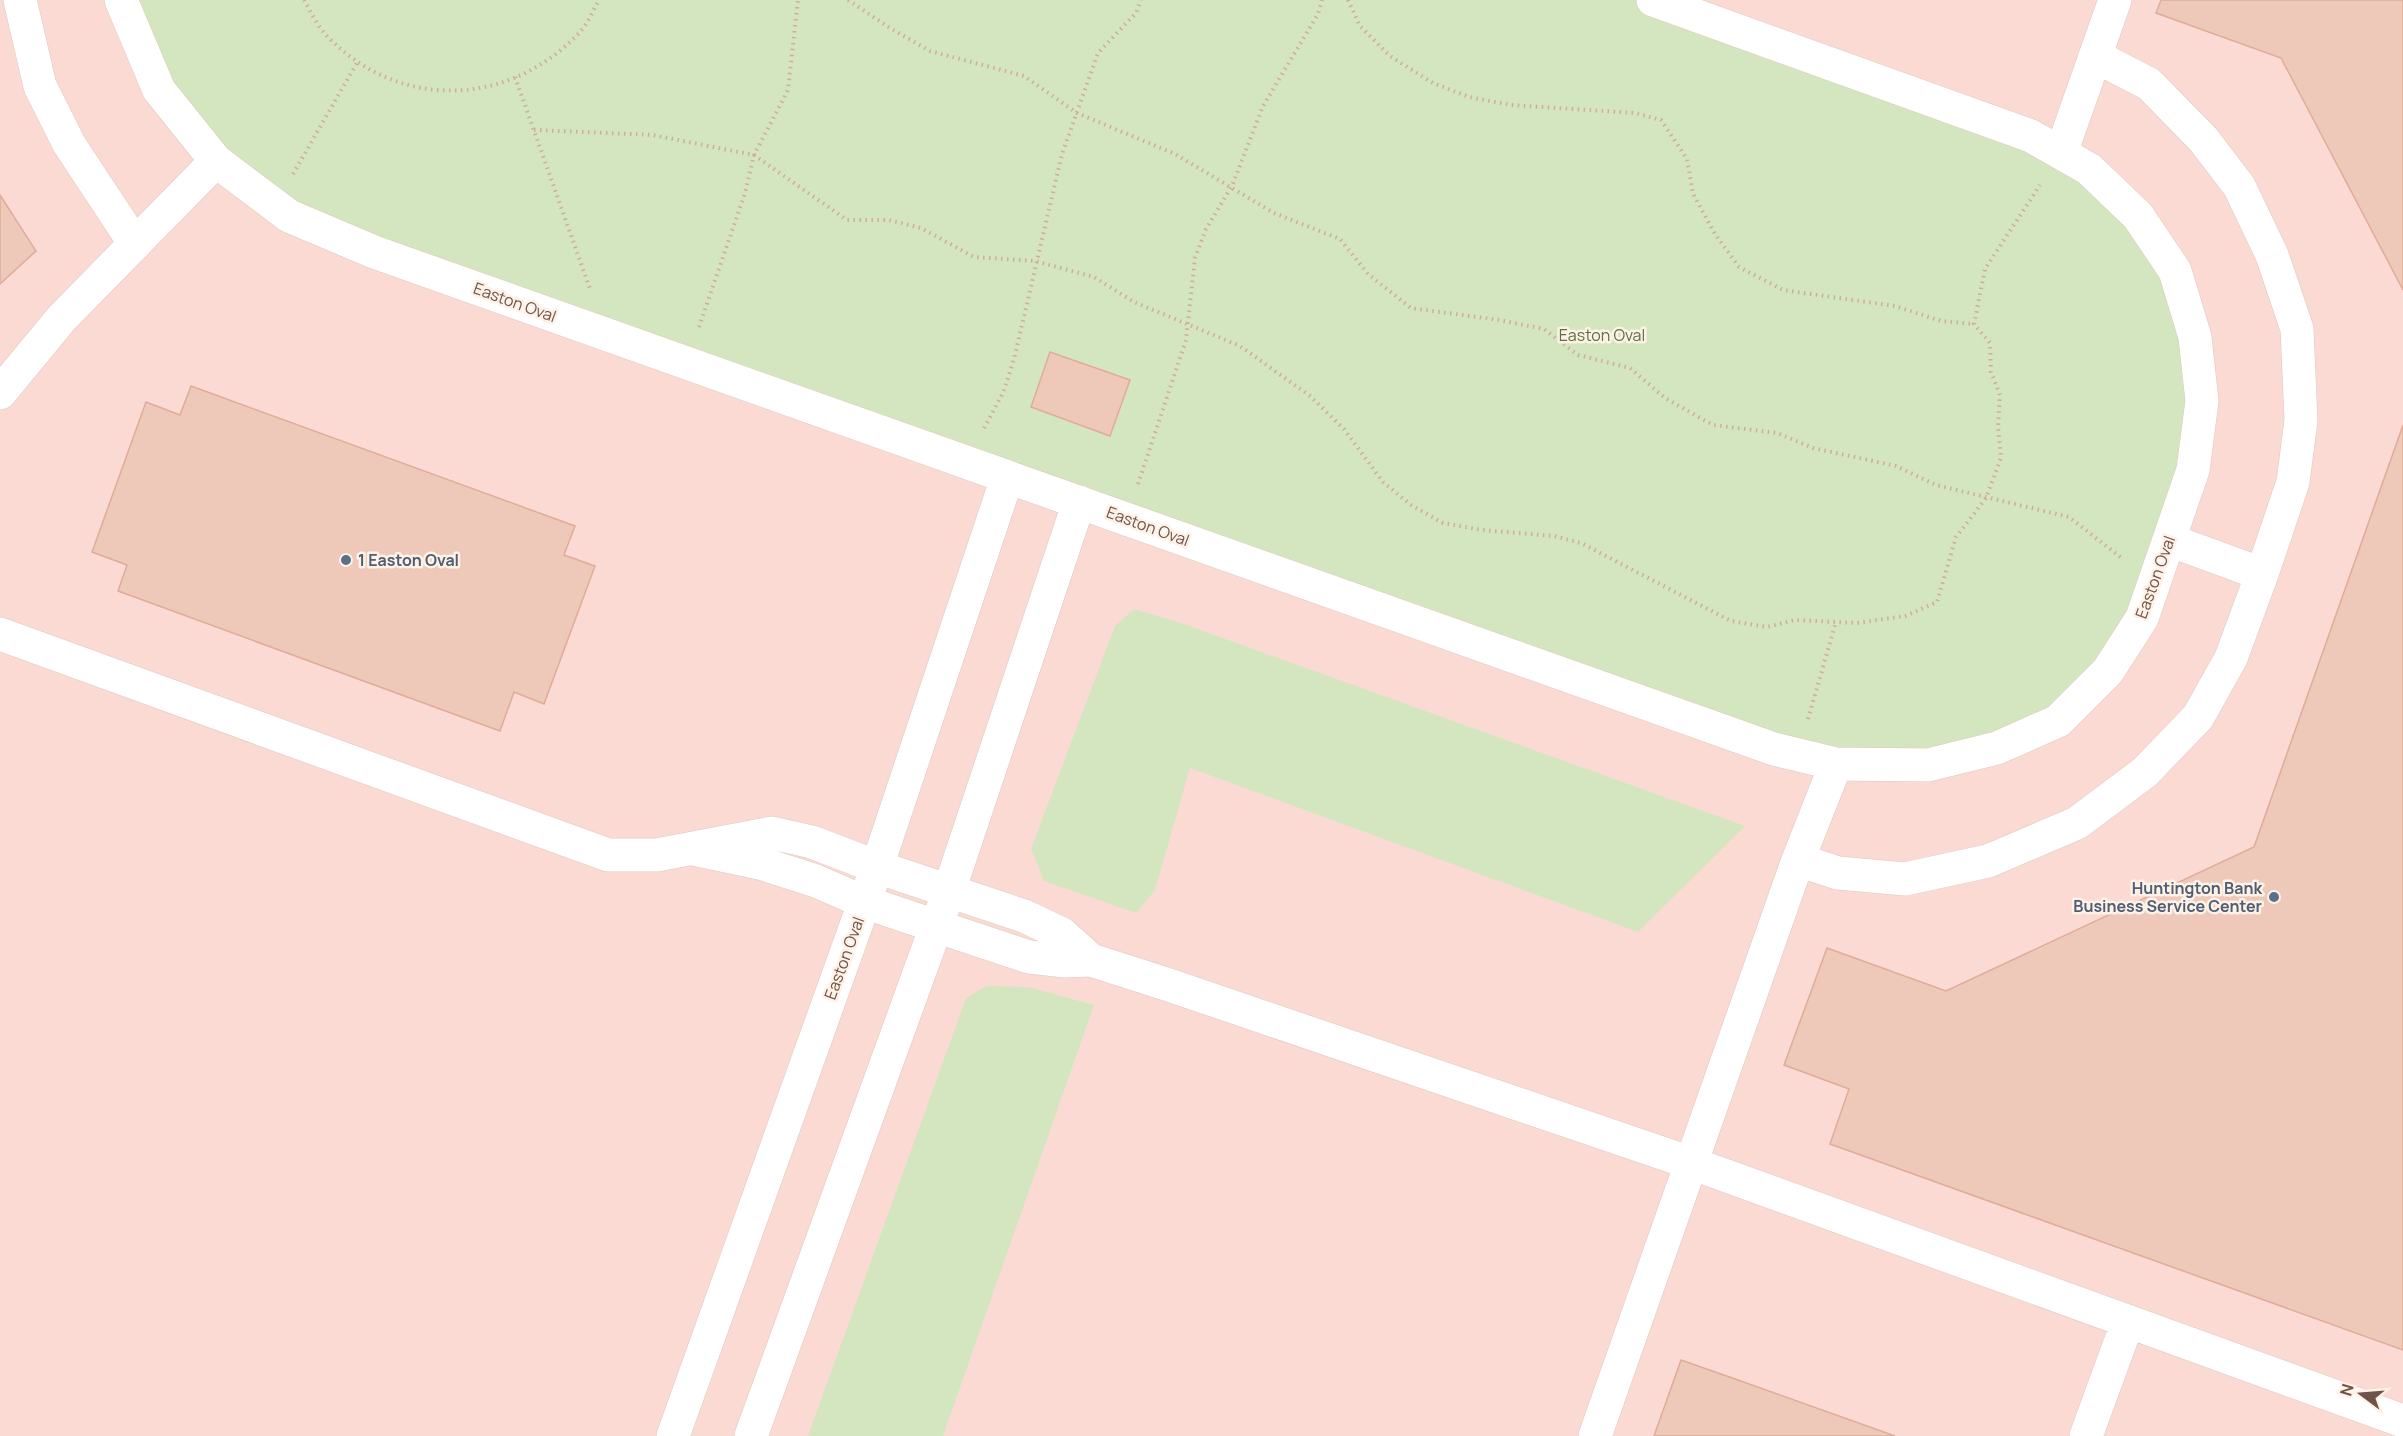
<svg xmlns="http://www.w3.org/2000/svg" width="2403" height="1436" font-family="Manrope,sans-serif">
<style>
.commercial{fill:#fbdad3}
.green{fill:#d4e6bf}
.building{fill:#eec8b8;stroke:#e0ac9a;stroke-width:1.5}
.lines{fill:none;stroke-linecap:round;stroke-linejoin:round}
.minor-casing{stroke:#dec8bc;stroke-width:34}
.path{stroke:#d2ab9c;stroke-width:4;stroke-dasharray:1.5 4.5;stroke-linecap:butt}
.minor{stroke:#fff;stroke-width:33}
.service-dot{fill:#5c6f8a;stroke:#fef1e5;stroke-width:2}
.labels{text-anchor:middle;stroke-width:5;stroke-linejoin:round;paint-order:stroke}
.street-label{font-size:16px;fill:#6f5249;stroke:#fef1e5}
.park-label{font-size:16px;fill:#567542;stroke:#fef1e5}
.service-label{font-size:16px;font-weight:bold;fill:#4e5e75;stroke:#fef1e5;text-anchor:start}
</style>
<rect width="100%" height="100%" fill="#faeddf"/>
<!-- commercial -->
<path class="commercial" d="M0,0H2403V1436H0Z"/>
<!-- green -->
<path class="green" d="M121,0H1653L2031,136L2175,271L2202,401L2108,671L1997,748L1836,764L374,252L216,161Z
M1134,609L1178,622L1745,826L1638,932L1190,768L1155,890L1136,913L1044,881L1031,849L1115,626Z
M987,986L1028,987L1094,1005L943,1436H808L966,998Z"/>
<!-- building -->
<path class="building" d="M2161,0H2403V290L2281,58L2156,13Z
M0,195L36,251L0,284Z
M1050,352L1130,380L1110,436L1031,407Z
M191,386L575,526L564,555L595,566L544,704L514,692L500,731L118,591L127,565L92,552L146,402L180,415Z
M2403,425V1350L1830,1144L1849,1089L1784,1065L1827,948L1946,991L2254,847Z
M1681,1360L1738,1380L1895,1436H1654Z"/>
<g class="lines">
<!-- minor casing -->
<g class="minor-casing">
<path id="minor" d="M20,0L40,86L69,144L135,244
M121,0L159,90L216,161L289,216L374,252L1774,749L1836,764L1928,765L1997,748L2058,721L2108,671L2142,618L2193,470L2202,401L2195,337L2175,271L2138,216L2089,169L2031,136L1653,0
M2061,153L2115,0
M0,393L61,319L216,161
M2169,540L2262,574
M0,634L608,855H657L772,833L812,842L877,867L1024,916L1062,934L1091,960
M693,849L760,863L816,881L864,902L1029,957L1065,961L1091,960L1169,985L1691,1163L2403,1421
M1798,860L1838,873L1905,879L1988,861L2077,823L2145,772L2198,717L2231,658L2262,574L2293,482L2301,420L2297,329L2272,255L2239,186L2203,139L2149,84L2095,56
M673,1436L877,867L1007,478
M751,1436L949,891L1079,502
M1595,1436L1798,860L1836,764
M2086,1436L2128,1321"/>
</g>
<!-- path -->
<path class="path" d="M304,0C311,12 318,28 329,38C402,112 511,106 580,32C588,23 593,10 599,0
M848,0L890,28L930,51L1024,76L1077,113L1175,154L1274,213L1340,239L1368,274L1411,308L1499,320L1544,329L1578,355L1630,368L1665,398L1713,425L1777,433L1813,448L1896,466L1936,485L2069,517L2123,559
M1348,0L1360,26L1390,56L1433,83L1469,97L1511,105L1635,113L1661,120L1687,159L1693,194L1715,234L1739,267L1783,290L1895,306L1941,321L1974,324
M515,77L590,289
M534,130L653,135L754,155L847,220H889L921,228L974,257L1035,261L1094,277L1134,302L1240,346L1310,396L1344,429L1383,482L1411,505L1443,523L1482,530L1554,536L1581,543L1731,621L1767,627L1795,620L1857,623L1905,616L1937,602L1956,537L1986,498L2001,458L1998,427L2000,395L1991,372L1990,343L1974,324L1985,269L2040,185
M293,174L358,61
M699,327L745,193L754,155L788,90L798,0
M984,428L1003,393L1014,359L1062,154L1098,53L1136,13L1141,0
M1138,484L1186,340L1195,258L1206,229L1232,186L1263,106L1318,14L1322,0
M1808,719L1836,622"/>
<!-- minor -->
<use href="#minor" class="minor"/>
</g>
<!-- markers -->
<g class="service-dot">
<circle cx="346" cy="560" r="6"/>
<circle cx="2274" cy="897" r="6"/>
</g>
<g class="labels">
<!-- street labels -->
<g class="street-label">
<text transform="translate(515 302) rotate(20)" y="6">Easton Oval</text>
<text transform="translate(1148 526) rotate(20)" y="6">Easton Oval</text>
<text transform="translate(2155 577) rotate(-70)" y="6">Easton Oval</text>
<text transform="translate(844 958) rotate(-70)" y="6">Easton Oval</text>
</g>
<!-- park labels -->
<g class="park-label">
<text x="1602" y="341">Easton Oval</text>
</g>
<!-- service labels -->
<g class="service-label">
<text x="358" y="566">1 Easton Oval</text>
<text x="2262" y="894" text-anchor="end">Huntington Bank<tspan x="2262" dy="18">Business Service Center</tspan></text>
</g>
</g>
<!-- north arrow -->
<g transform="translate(2361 1394) rotate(286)" stroke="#fef1e5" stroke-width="4.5" paint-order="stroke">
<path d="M0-4.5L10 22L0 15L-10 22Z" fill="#6f5249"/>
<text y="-9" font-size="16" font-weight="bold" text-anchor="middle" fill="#6f5249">N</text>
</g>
</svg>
